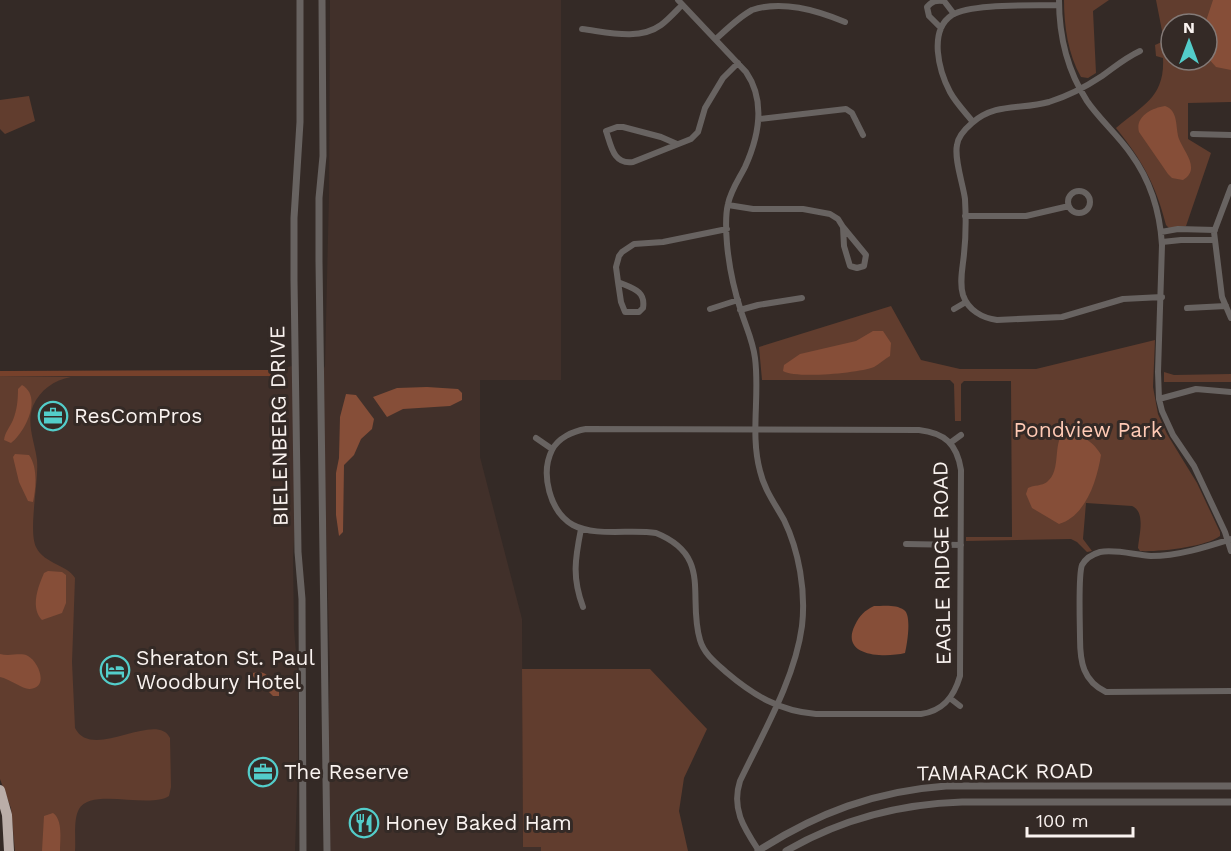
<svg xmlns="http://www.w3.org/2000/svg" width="1231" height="851" font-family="'Work Sans',sans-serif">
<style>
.built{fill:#41302a}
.green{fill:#613d2e;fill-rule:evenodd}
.forest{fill:#77412b}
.water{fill:#864e38}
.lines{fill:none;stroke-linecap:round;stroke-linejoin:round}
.minor{stroke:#686361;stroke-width:6}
.tertiary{stroke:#686361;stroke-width:7}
.motorway{stroke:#baada8;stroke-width:10}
.labels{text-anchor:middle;stroke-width:6;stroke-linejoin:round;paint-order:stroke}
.poi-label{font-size:21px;fill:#faf3f0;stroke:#342a26;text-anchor:start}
.street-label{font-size:21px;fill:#faf3f0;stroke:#342a26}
.park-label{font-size:21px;fill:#ffcab5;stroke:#342a26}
</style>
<rect width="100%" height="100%" fill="#342a26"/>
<!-- built -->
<path class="built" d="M330,0H561V380H480V457L522,619L523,847H541V851H324L330,674L322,372L325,366L329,194Z
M292,366L296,409L297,493L293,556L294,629L298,677V762L295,851H15L11,808L0,779V371L274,370Z"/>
<!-- green -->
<path class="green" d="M1064,0H1109L1093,11L1096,73L1088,78L1081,77C1068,54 1064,26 1064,0Z
M1156,0H1231V102L1188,103V139L1211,153L1186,226L1169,228L1166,225C1156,185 1142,160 1116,128C1143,105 1165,97 1163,58L1156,56L1155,45L1164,41ZM1171,24H1207V60H1171Z
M29,96L35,121L5,134L0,129V100Z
M891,306L921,360L960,369H1036L1155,340L1153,387L1158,414L1167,434L1197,483L1220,532V536C1206,547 1159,552 1140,551L1138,548C1139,535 1146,512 1132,506L1086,503L1083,539L1092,551L1087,552L1077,542L1071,539L966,541V537H1012L1011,381H964L961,384V421H955L954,384L950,380H762L759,347Z
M1164,372L1174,375L1231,374V382H1164Z
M0,376L71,377C54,380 40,390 33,406C26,424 35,443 37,460C39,482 28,530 36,547C44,564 68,565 75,578L72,662L75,728C92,762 156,710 170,738L171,787L169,796C149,809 91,787 79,809C73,820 76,839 75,851H15L11,808L0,779Z
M522,669H650L707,729L684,778L679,811L688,851H541V847H523Z"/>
<!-- forest -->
<path class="forest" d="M274,370V376H0V371Z"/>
<!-- water -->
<path class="water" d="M1213,0H1231V70L1216,67L1207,57V24H1205Z
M1165,106C1179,111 1175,127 1179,139C1184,152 1201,169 1183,180L1172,178L1168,174L1139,132C1135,117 1151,108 1165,106Z
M873,331H883L891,343L890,356C885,359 879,364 874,367C859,373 796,379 783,371L784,365L800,354L856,341Z
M22,385C43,397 25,432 11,443L4,440C5,432 10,427 13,420C17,410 18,400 18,389Z
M427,387L458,389L462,393V400L450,406L403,409L387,417L373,397L397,388Z
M346,394L356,395L374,419L372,429L361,439L354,455L344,465L343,532L339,536L336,515V473L339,458L340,417Z
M1064,432C1077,430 1095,443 1101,455C1097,480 1086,516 1059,524L1032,508L1026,494L1028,488C1034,485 1042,486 1047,482C1062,470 1052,444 1064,432Z
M15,454L29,455C38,467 36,489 33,502L28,501L19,482L13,457Z
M48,571L62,572L66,575V603L62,613L42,620C30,608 38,587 44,573Z
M874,606C883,606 896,604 904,610C912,615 907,645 905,653C885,658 839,657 855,625C860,615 864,611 874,606Z
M0,654C10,657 20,652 28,656C39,662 49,688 30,689C24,690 10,679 0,677Z
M257,672C268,671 273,682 279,690V696H273L253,676V673Z
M53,813C63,820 60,839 60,851H42L44,816Z"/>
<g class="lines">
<!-- minor -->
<path class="minor" d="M678,0L746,72C766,101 759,136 745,167C739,179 731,190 728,204C725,216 726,232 727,244C729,266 734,290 741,311C746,327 753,341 755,358C760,396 750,434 760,471C764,489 775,504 784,520C799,551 806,591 802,626C795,679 763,733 740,781C731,809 744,828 759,851
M1059,0C1059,36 1067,70 1087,101C1100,120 1118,135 1131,154C1150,180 1160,213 1162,245L1158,372L1159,399L1162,411L1173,435L1194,466L1225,532L1231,551
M941,28L929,16L927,7C932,1 936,0 944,1L954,14
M582,29C607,32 639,41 661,25C669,19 676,11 682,5
M716,39C727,29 739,17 752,10C782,0 816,10 845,22
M1140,51C1125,58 1116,66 1102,76C1087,86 1068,96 1049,102C1021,110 996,102 972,123C965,129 958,136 957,145C954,159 963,184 965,199C966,217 966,236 964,254C963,266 959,282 963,295C968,310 982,318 997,320L1062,317L1123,299L1162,297
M759,119L846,109L852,113L863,135
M973,122C965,112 956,103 950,92C939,71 928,31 952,15C971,3 1035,6 1059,5
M1193,134L1231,135
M677,144L661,137L623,127H617L606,131C611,145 613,165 633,162L691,139L698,132L705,108L723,78L738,63
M1231,187L1214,232L1222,297L1231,318
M1068 202a11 11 0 1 1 22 0a11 11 0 1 1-22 0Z
M728,205L753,209H803L830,214L838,219L843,227
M965,216H1026L1069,206
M843,227L866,255L864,266L857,268L850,266L844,246Z
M1161,232L1178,229L1215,230
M1162,242L1181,240H1215
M618,282L621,302L625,312H639L643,308C646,290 631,288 618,282L616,267L619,256L622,252L634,244L663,242L727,229
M1187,308L1226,306
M710,309L738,300
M954,309L966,302
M740,310L758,305L802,298
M1159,399L1196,389L1231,392
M586,429L919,430C945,433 957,444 961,470L960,676C954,697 943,711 921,714H816C779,711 753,695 726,672C716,663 704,654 700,640C687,597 713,556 656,533C631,529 595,537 573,525C550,512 540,474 552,450C558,438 573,431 586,429Z
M536,438L552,449
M950,443L961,435
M581,529C575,559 572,578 583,607
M1231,539C1206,547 1178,556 1151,556C1135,555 1116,549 1100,552C1093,554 1086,558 1082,565C1078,575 1080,625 1080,638C1080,662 1083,681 1106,692L1231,691
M906,544L961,545
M951,699L960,706"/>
<!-- tertiary -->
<path class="tertiary" d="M300,0V122L294,218V280L298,552L302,599L303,851
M322,0L323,156L319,198V261L327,851
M758,851C817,813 875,791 946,786H1231
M786,851C841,819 898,804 962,802H1231"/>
<!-- motorway -->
<path class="motorway" d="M0,790L7,815L9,851"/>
</g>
<!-- icons -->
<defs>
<g id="office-ring" transform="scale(1.5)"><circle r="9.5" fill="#342a26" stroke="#53cdca" stroke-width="1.5"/><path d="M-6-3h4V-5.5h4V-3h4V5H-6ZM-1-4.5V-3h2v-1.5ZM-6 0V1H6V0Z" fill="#53cdca"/></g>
<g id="hotel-ring" transform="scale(1.5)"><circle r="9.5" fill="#342a26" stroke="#53cdca" stroke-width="1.5"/><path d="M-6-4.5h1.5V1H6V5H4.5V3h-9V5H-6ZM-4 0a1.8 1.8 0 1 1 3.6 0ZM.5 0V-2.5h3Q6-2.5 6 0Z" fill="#53cdca"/></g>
<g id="restaurant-ring" transform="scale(1.5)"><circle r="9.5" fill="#342a26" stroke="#53cdca" stroke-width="1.5"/><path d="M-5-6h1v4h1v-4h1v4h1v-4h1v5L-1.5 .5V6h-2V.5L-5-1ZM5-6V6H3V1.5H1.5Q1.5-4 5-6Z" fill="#53cdca"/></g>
</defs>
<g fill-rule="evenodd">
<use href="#office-ring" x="53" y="416"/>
<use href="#hotel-ring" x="115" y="670"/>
<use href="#office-ring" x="263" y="772"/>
<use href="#restaurant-ring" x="364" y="823"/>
</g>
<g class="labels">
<!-- poi labels -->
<g class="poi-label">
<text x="74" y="423">ResComPros</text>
<text x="136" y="665">Sheraton St. Paul<tspan x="136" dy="24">Woodbury Hotel</tspan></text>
<text x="284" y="779">The Reserve</text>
<text x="385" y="830">Honey Baked Ham</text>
</g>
<!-- street labels -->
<g class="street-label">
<text transform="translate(279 426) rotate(-91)" y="7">BIELENBERG DRIVE</text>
<text transform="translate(942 563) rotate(-91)" y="7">EAGLE RIDGE ROAD</text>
<text transform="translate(1005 772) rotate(-1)" y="7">TAMARACK ROAD</text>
</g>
<!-- park labels -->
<g class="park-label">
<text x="1088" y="437">Pondview Park</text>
</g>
</g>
<!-- north arrow -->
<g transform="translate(1189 42)"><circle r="28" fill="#342a26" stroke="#837a77" stroke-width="1.5"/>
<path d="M0-4.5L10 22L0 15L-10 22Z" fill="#53cdca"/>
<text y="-9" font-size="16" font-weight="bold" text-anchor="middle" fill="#faf3f0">N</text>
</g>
<!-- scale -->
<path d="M1027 827v9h106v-9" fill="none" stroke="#faf3f0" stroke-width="3"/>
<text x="1036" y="827" font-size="18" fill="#faf3f0" stroke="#342a26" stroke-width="4.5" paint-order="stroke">100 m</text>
</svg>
